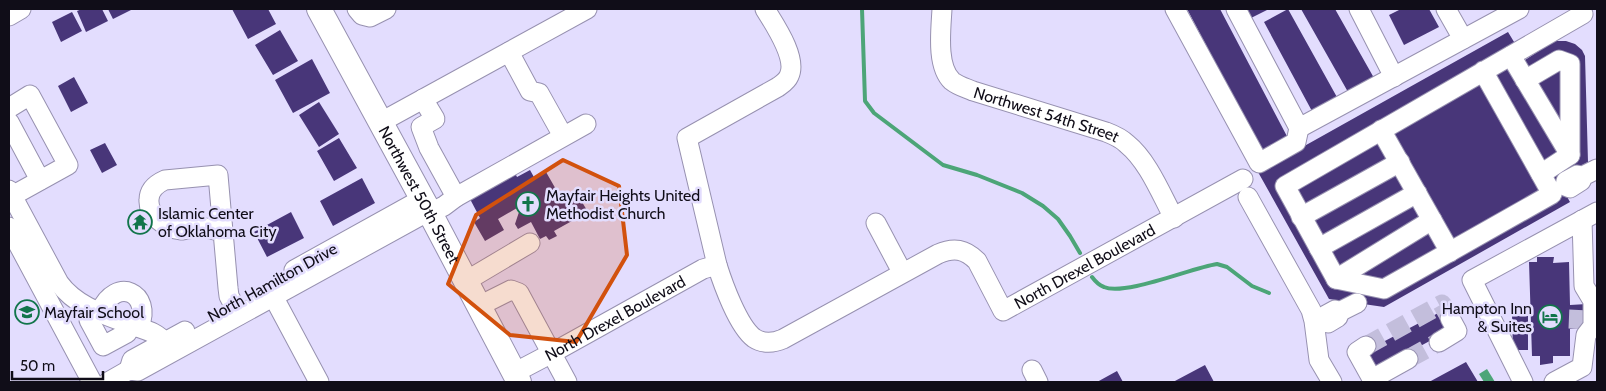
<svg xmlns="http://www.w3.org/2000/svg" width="1606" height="391" font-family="Cabin,sans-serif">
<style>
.water{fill:#4ca578}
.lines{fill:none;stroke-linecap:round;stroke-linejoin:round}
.stream{stroke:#4ca578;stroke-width:4}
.building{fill:#483679}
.minor-tunnel{stroke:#c3bedc;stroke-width:19;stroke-dasharray:19 9;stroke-linecap:butt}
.minor-casing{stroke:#9791b0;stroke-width:21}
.major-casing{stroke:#9791b0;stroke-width:26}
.minor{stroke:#fff;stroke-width:19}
.major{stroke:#fff;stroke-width:24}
.marked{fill:#d2510d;fill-opacity:0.2;stroke:#d2510d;stroke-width:4;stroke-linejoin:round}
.labels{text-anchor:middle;stroke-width:5;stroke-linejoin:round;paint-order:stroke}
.street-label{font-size:16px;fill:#100d18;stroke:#e3ddfe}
.poi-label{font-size:16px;fill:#100d18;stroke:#e3ddfe;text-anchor:start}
</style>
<rect width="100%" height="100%" fill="#e3ddfe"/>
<!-- water -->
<path class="water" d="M1487,369L1495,382H1484L1479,374Z"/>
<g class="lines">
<!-- stream -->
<path class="stream" d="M862,9L865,101L874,113L943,165L977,175L1022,193L1043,206L1058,219L1070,236L1080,253
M1092,277C1095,281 1098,285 1104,287C1125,296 1191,268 1217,264L1227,267L1252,286L1269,293"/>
</g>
<!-- building -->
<path class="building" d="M82,9H102L108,21L86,32L77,11Z
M108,9H133L113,19Z
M232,9H268L276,24L248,39Z
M1187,9H1220L1290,142L1264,155Z
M1245,9H1269L1251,18Z
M1288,9L1338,99L1313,113L1264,22Z
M1301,9H1335L1374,78L1348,92Z
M1401,9H1429L1439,27L1404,45L1389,15Z
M72,12L82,31L61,42L52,22Z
M280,30L298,61L273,75L255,45Z
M1508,32L1525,60L1554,41H1566L1575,44L1582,50L1585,56L1588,162L1557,179L1570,202L1384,307L1329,299L1258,172Z
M312,59L330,93L293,113L275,80Z
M74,77L88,103L71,112L58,86Z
M319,102L339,134L319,147L299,115Z
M339,138L357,168L334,181L317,151Z
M105,143L117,165L102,173L90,150Z
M530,170L535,179L546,172L561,198L571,192L575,199L579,197L588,212L554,231L557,236L549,240L546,236L540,239L531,222L518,229L515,224L519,212L517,208L498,219L504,230L485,241L474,222L480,218L470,199L515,173L517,177Z
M362,178L375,203L333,226L320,201Z
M291,212L304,238L267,257L254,232Z
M1537,257H1554L1553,263L1569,262L1570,305L1587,304V328L1570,329V356H1553V363L1540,365V356H1532L1529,262H1537Z
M1442,311L1452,329L1372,372L1362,353Z
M1512,315H1528V350H1513Z
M1466,362L1478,382H1429Z
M1205,365L1214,382H1173Z
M1117,371L1123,382H1097Z"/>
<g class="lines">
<!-- minor-tunnel -->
<path class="minor-tunnel" d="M1578,329L1579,305
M1366,346L1442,304L1450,318
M1408,359L1439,342"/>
<!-- minor casing -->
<g class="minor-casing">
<g id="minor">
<path d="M357,9L362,15L370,17L386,9"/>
<path id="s1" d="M765,9C774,24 798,58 789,76C787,81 782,84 778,87L687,138L717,265C723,284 738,326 754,338C763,344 774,343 783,339L938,254C954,247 965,249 977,261L1003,311L1243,179"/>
<path id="s2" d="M942,9C941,29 936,66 952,81C958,86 966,88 973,91L1106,132C1114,135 1121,138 1127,144C1148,161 1161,194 1174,218"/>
<path d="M1175,9L1259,163L1296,142L1299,128"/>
<path d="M1236,9L1299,128L1519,9"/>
<path d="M1359,9L1394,77"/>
<path d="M1446,9L1463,39"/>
<path d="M9,16L21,9"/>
<path d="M509,52L530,91L539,93L563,136"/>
<path d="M1511,56L1570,155L1541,174"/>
<path d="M1483,71L1552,194L1384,289L1336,279L1285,186L1583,14"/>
<path d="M1525,80L1559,60L1570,64V155"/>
<path d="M423,99L435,119L421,127L429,148L456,197"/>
<path d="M9,108L30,95L68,165L12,196"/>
<path d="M9,122L40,180"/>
<path d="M381,122L587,9"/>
<path d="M1381,130L1450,252"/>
<path d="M1583,176L1577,175L1566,181L1565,186L1570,188L1581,181L1583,176L1597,169"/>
<path d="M9,190L59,283C77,308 109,316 137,327C146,330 158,333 164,342"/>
<path d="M1248,197L1311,310L1314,321L1319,360L1332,382"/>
<path d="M430,213L444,206L456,197L586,124"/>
<path d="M1301,217L1400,162"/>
<path d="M876,223L902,272"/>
<path d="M9,227L92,382"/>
<path d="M223,231C215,231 209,228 200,227C194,227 187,230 181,230C166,229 148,216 149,200C149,190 156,184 165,180L218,175L228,288L229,296L239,315"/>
<path d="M1319,248L1417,193"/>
<path d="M294,270L422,199"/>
<path d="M1336,279L1432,220"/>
<path d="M466,281L530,243"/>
<path d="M273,296L319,382"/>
<path d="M479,306L511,290L519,293L567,382"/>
<path d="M91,309L89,320L103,346L127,333L131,324"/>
<path d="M100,312C116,275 153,293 139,327"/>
<path d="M1339,312L1357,303"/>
<path d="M1315,325L1322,322L1328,323L1338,317L1339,312L1335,310L1324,316L1322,322"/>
<path d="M1439,342L1457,331L1450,318"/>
<path d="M1366,346L1357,352L1372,379"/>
<path d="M129,370L132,360L185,331"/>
<path d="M1032,370L1038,382"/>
<path id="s3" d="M514,373L552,353L703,269L717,265"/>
<path d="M108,382L129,370L138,371L429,211"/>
<path d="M1374,382L1372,379L1408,359"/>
<path d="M1523,382L1472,280L1597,212"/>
<path d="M1554,382L1582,367L1586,335L1593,326V301L1584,286L1582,220"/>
</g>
</g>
<!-- major casing -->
<g class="major-casing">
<g id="major">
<path id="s4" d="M319,9L430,213L519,382"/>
</g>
</g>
<!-- minor -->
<use href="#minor" class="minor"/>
<!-- major -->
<use href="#major" class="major"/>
</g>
<!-- marked area -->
<path class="marked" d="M563,160L619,186L627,255L576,342L510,335L448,284L476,215Z"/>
<!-- icons -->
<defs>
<g id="church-ring" transform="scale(1.25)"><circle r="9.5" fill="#e3ddfe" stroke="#12754b" stroke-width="1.5"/><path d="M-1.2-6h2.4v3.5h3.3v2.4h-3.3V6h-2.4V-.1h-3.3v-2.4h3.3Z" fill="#12754b"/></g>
<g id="temple-ring" transform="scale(1.25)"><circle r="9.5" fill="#e3ddfe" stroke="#12754b" stroke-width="1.5"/><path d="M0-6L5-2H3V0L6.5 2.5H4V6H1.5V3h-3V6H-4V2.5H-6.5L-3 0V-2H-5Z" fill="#12754b"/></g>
<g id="school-ring" transform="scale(1.25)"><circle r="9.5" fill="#e3ddfe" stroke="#12754b" stroke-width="1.5"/><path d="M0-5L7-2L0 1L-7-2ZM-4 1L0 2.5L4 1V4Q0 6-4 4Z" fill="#12754b"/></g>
<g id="hotel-ring" transform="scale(1.25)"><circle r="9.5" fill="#e3ddfe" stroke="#12754b" stroke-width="1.5"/><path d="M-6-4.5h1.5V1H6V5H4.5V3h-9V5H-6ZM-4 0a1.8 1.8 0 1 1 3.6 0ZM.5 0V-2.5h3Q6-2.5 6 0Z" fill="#12754b"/></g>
</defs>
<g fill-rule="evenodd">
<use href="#church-ring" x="528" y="204"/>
<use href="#temple-ring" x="140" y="222"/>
<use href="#school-ring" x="27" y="312"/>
<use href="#hotel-ring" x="1550" y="317"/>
</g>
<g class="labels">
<!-- street labels -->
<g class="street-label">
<text dy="6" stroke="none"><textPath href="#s2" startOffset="175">Northwest 54th Street</textPath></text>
<text dy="6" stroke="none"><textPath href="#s4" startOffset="211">Northwest 50th Street</textPath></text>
<text dy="6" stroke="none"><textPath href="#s1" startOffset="806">North Drexel Boulevard</textPath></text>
<text transform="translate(272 282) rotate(-29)" y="6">North Hamilton Drive</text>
<text dy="6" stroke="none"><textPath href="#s3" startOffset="115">North Drexel Boulevard</textPath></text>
</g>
<!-- poi labels -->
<g class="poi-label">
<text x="546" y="201">Mayfair Heights United<tspan x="546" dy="18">Methodist Church</tspan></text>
<text x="158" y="219">Islamic Center<tspan x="158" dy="18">of Oklahoma City</tspan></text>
<text x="1532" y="314" text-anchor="end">Hampton Inn<tspan x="1532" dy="18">&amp; Suites</tspan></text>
<text x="44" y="318">Mayfair School</text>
</g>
</g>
<!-- border -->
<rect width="1606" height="391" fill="none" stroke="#100d18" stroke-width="20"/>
<!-- scale -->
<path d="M12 371v8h91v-8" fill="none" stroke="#100d18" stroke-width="2.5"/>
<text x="20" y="371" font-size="15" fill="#100d18" stroke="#e3ddfe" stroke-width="4" paint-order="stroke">50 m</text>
</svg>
